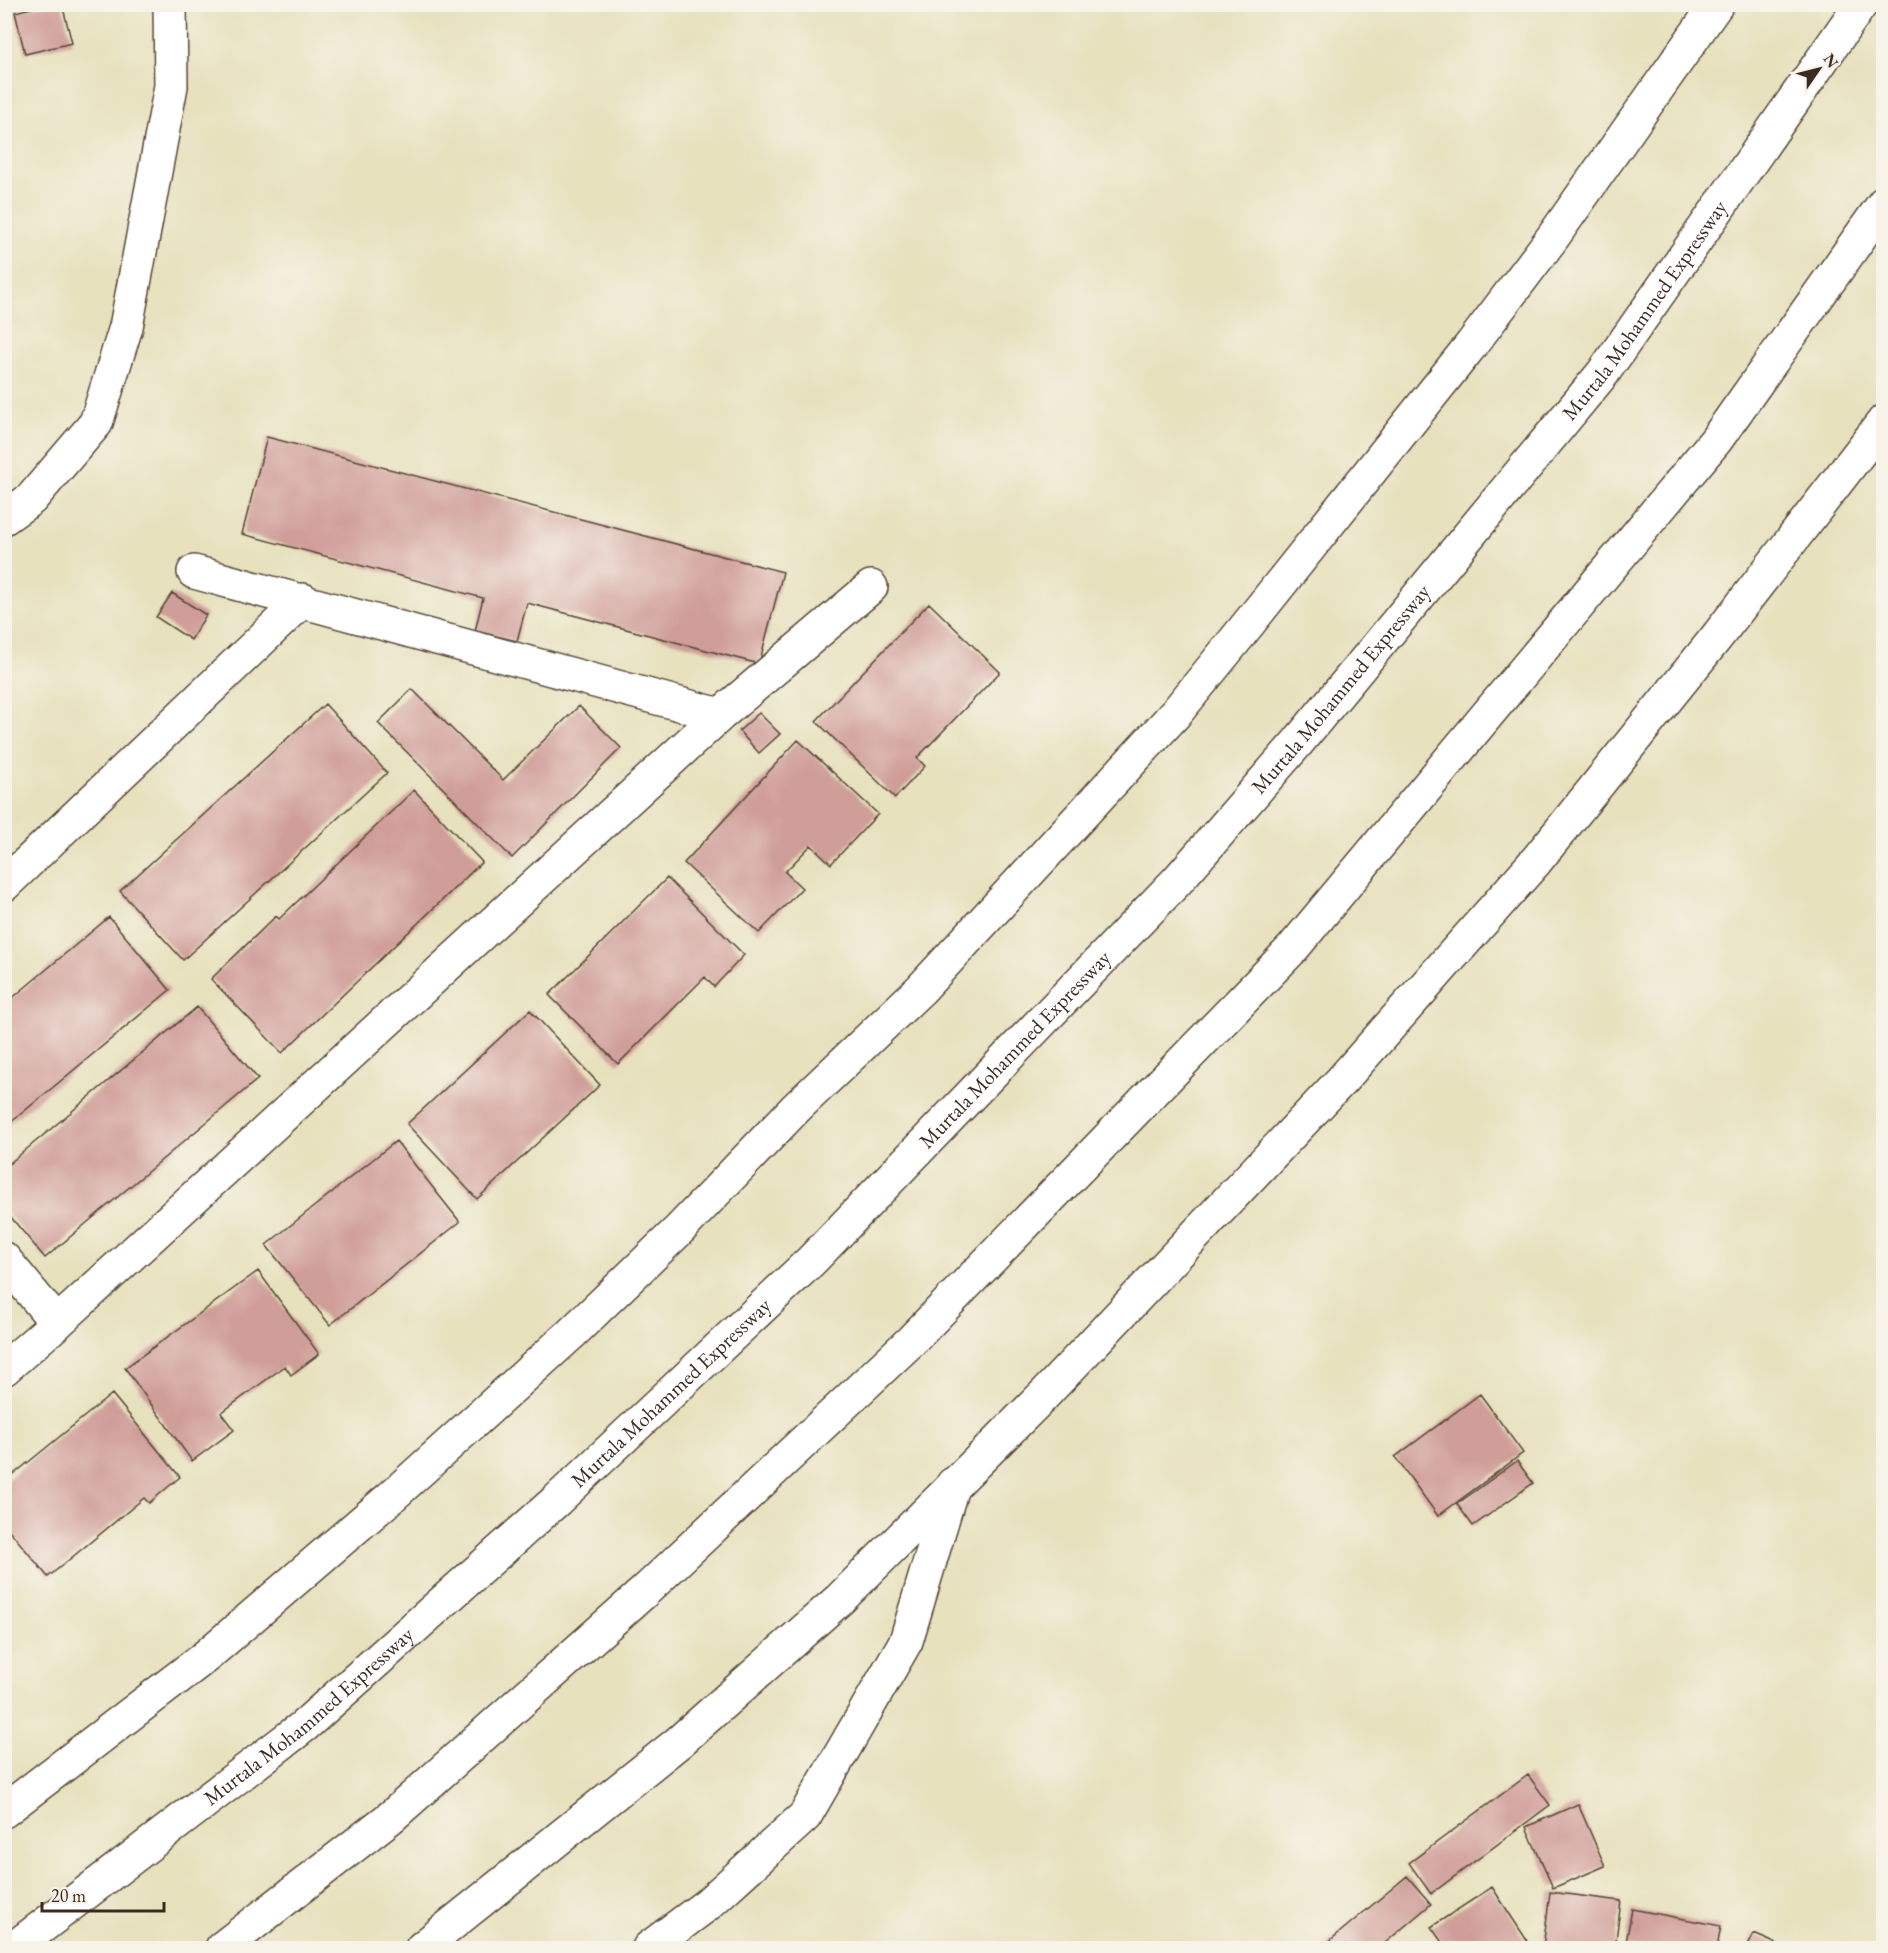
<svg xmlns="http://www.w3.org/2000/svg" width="1888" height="1953" font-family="'EB Garamond',serif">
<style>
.building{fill:#d09e99}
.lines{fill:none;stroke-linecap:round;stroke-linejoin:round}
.street-casing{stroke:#554536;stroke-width:36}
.primary-casing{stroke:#554536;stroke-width:36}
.highway-casing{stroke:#554536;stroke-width:36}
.street{stroke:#fff;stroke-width:33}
.primary{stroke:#fff;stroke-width:33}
.highway{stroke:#fff;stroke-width:33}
.labels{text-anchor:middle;stroke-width:4.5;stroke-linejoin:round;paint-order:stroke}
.street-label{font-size:21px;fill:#3b2a1e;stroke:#f7f3e8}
</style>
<rect width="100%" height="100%" fill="#f7f3e8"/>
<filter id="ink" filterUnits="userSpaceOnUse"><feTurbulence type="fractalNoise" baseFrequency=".0167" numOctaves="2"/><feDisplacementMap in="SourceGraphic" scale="12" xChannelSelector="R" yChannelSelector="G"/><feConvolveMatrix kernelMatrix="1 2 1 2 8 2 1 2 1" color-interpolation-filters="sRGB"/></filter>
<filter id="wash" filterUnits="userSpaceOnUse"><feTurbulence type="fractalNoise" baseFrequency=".008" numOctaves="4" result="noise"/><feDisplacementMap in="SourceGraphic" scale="24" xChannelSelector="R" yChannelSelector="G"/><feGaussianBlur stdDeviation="1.35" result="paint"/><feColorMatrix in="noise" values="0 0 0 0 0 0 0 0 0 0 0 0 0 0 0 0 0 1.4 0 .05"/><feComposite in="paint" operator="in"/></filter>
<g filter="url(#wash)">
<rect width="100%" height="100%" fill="#e7e1be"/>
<g id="blocks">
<!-- building -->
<path class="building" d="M48,4H62L72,43L25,54L15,12Z
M267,437L783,572L759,664L527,603L517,641L475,631L483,598L242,534Z
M172,593L206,615L191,640L156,617Z
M929,603L1000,672L917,758L925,766L895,798L816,721Z
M412,689L503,780L579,706L621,748L512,858L378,723Z
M325,704L387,773L183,960L120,891Z
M759,713L780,734L759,753L739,731Z
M798,740L878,814L831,864L811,845L785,872L802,888L759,933L684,863Z
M414,790L482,862L282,1053L211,979L276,916L279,919Z
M667,878L744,955L714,987L705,977L618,1064L549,995Z
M109,917L170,990L4,1128V1005Z
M197,1007L258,1079L45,1258L4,1209V1168Z
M530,1010L600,1085L477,1199L407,1124Z
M396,1141L460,1222L330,1325L266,1245Z
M258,1271L319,1354L291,1375L285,1366L221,1413L234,1430L192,1461L125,1368Z
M112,1394L180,1477L149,1503L144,1498L48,1577L4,1524V1482Z
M1480,1394L1523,1453L1438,1516L1395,1457Z
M1517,1461L1533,1483L1473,1526L1457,1504Z
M1528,1775L1550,1805L1431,1894L1409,1863Z
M1578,1804L1605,1866L1553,1888L1526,1827Z
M1407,1876L1431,1904L1379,1948H1321Z
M1492,1887L1528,1942L1518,1948H1446L1431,1927Z
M1550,1892L1621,1901L1615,1948H1543Z
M1632,1909L1721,1926L1717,1948H1625Z
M1754,1934L1786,1948H1747Z"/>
</g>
</g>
<g filter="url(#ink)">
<use href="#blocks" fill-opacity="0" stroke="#554536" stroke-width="1.5"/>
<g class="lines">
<!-- street casing -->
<g class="street-casing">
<path id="street" d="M4,518L31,499L96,423L126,327L171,86L170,4
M194,572L720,715
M4,885L303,600
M4,1259L57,1323L4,1369
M57,1323L720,715L871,587
M649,1948L708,1904L805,1816L906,1641L953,1484"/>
</g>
<!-- primary casing -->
<g class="primary-casing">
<path id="primary" d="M4,1811L205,1657L390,1498L572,1333L679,1230L796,1108L921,989L1175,714L1241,633L1472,344L1553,237L1717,4
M422,1948L679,1742L841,1598L1044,1395L1342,1080L1536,861L1716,638L1884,421"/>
</g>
<!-- highway casing -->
<g class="highway-casing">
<g id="highway">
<path id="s1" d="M14,1948L304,1726L557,1500L811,1261L1177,881L1298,742L1603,373L1861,4"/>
<path d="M222,1948L391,1817L644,1592L911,1341L1293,948L1716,440L1884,203"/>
</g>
</g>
<!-- street -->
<use href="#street" class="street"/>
<!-- primary -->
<use href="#primary" class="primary"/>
<!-- highway -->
<use href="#highway" class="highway"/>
</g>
</g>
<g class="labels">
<!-- street labels -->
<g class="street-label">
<text dy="7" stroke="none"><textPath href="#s1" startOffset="2319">Murtala Mohammed Expressway</textPath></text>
<text dy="7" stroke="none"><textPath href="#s1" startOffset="1833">Murtala Mohammed Expressway</textPath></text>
<text dy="7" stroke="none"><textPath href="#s1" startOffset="1347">Murtala Mohammed Expressway</textPath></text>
<text dy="7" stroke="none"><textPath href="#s1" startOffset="861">Murtala Mohammed Expressway</textPath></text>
<text dy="7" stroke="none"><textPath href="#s1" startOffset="375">Murtala Mohammed Expressway</textPath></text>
</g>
</g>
<!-- margin -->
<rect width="1888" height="1953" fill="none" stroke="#f7f3e8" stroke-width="24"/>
<!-- north arrow -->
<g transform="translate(1819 69) rotate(55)" stroke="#f7f3e8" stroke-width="4.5" paint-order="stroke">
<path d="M0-4.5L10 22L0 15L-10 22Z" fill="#3b2a1e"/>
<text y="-9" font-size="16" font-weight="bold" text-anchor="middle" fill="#3b2a1e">N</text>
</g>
<!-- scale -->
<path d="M42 1902v9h122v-9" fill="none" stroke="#3b2a1e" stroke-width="3"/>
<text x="51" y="1902" font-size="18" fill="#3b2a1e" stroke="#f7f3e8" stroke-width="4.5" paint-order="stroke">20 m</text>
</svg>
